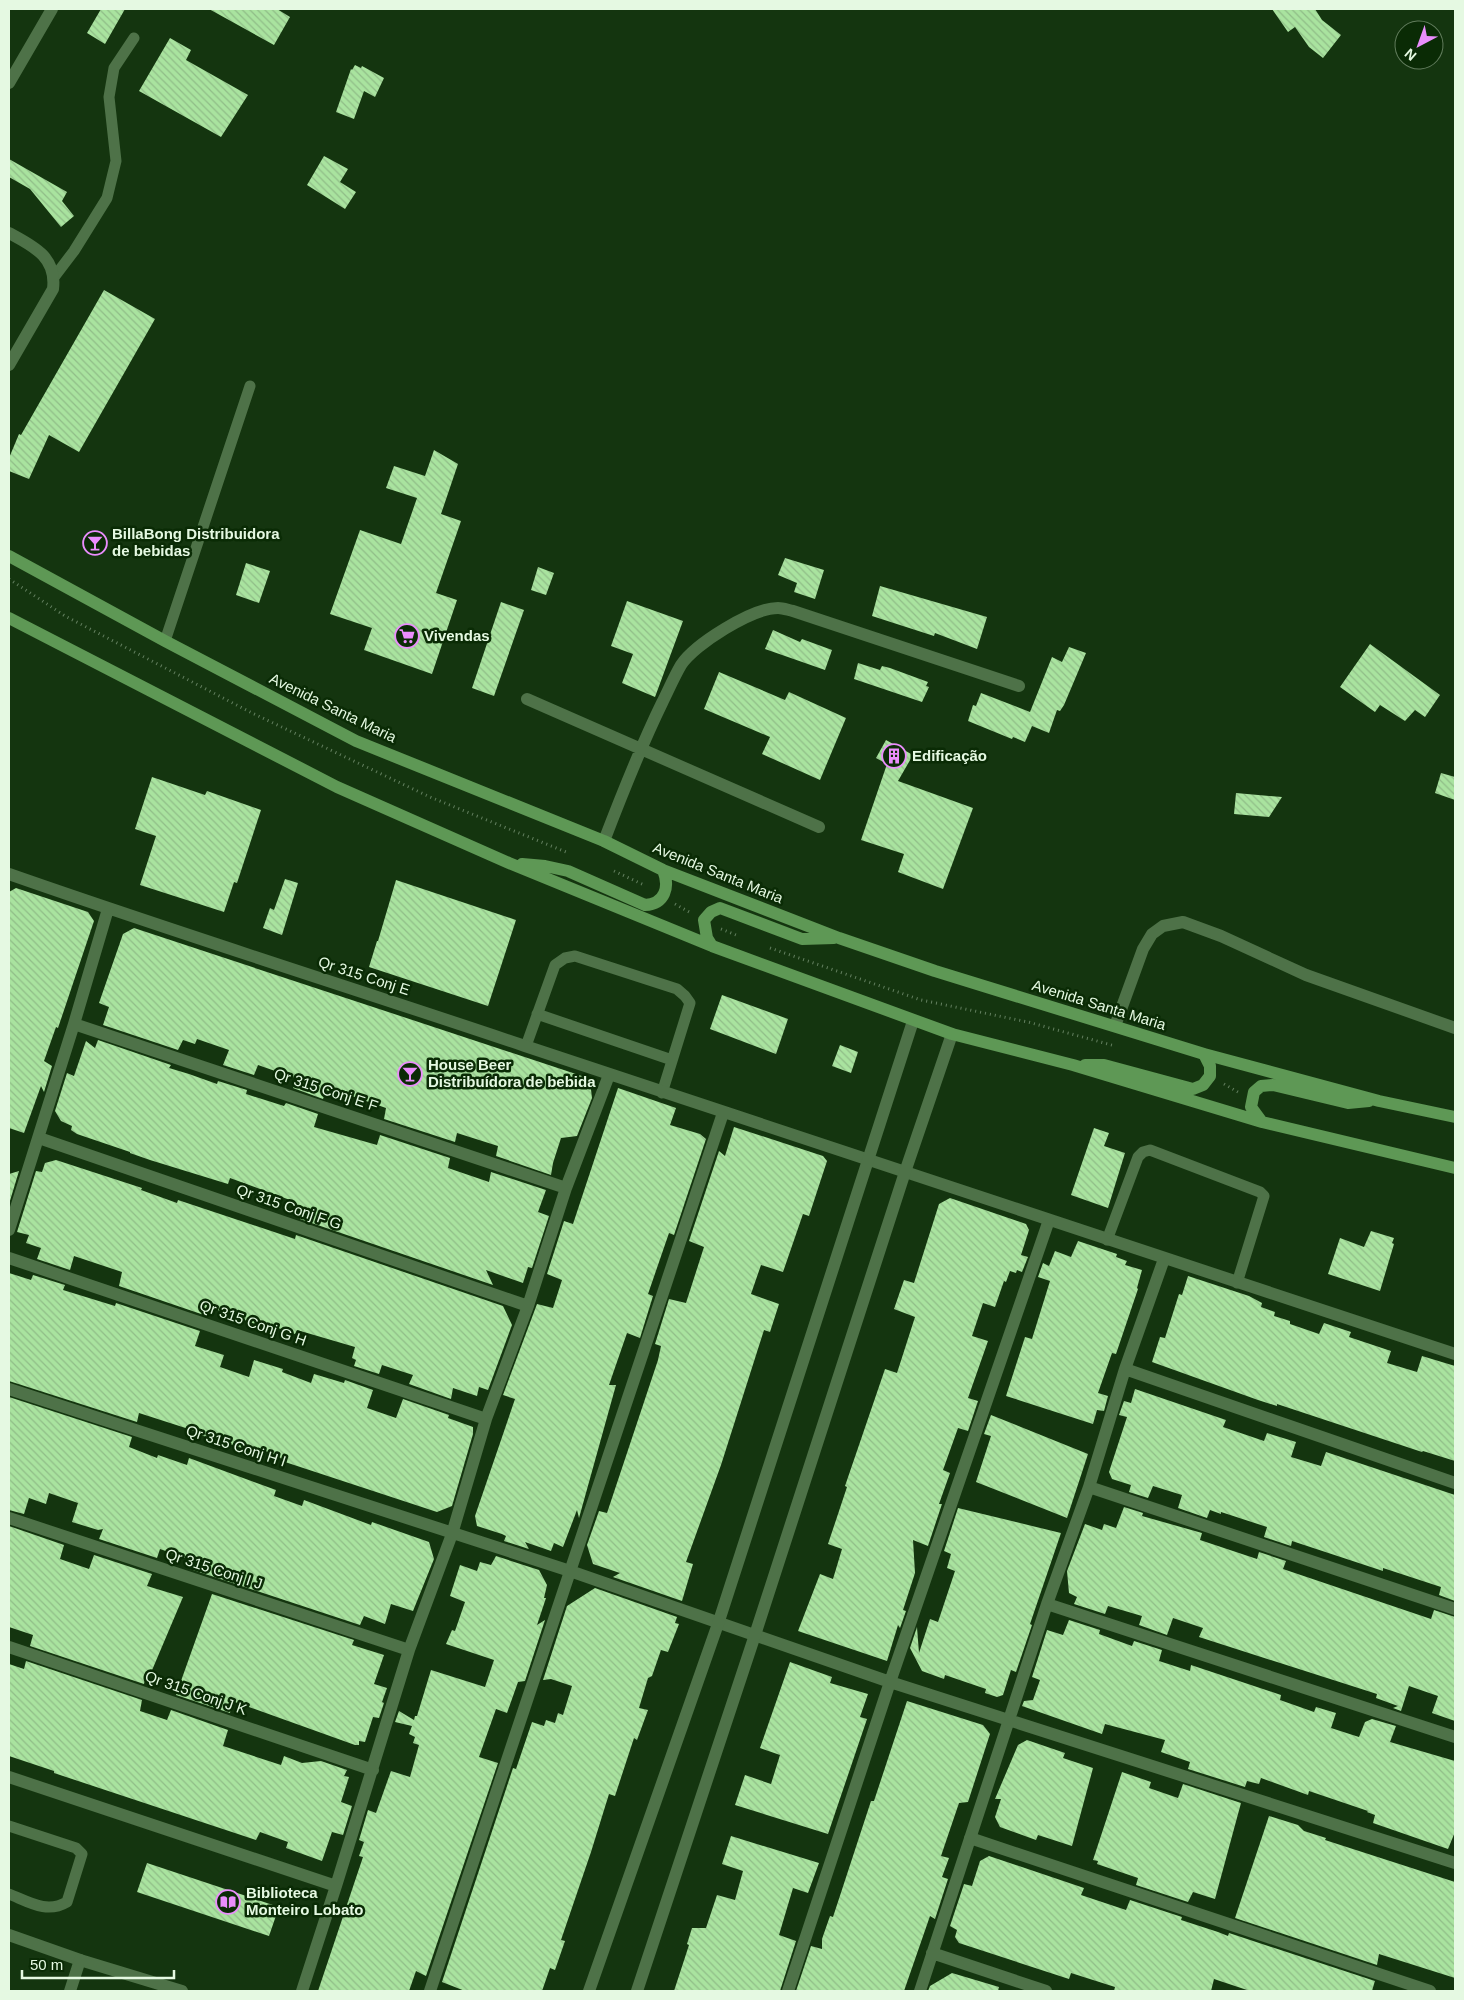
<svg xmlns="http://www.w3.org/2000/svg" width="1464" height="2000" font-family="Helvetica,sans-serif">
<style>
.building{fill:url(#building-back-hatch)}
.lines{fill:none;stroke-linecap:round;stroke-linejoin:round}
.path{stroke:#648060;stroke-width:3;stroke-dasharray:1 4;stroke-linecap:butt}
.service{stroke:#4e7248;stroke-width:11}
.minor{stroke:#4e7248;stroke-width:12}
.tertiary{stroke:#4e7248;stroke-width:12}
.secondary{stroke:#5e9855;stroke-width:12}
.labels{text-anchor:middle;stroke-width:5;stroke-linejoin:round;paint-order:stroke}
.poi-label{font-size:15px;font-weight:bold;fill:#e5f9e2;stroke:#0a2b05;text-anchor:start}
.street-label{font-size:15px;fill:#e5f9e2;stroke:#0a2b05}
</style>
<defs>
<pattern id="building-back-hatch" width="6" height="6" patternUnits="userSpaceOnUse" patternTransform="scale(1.25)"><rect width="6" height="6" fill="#a9e39f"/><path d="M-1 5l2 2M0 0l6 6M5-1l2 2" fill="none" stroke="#90bd88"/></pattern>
</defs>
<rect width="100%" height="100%" fill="#14350f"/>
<!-- building -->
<path class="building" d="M101,9H125L105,44L87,33Z
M209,9H277L290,17L274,45Z
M1272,9H1315L1322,20L1341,35L1323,58L1309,47L1295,27L1288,32Z
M170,38L191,50L186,60L248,95L221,137L139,91Z
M355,65L361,68L362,66L384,78L375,97L364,91L354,119L336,112L351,69L352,70Z
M324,156L348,169L340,182L356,192L345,209L307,185Z
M9,159L67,192L62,201L74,216L61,227L30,189L9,177Z
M104,290L155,319L79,452L49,435L29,479L9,471V458L19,434L21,435Z
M434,450L458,464L441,514L461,521L436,593L457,600L432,674L364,650L372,628L330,614L360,530L401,544L417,498L386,488L394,466L425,476Z
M785,558L824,570L815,599L794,592L797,583L778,575Z
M246,563L270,571L259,603L236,595Z
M538,567L554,573L546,595L531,590Z
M880,586L987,617L977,649L935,633L934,636L872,616Z
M627,601L683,621L655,697L622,683L633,654L611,646Z
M501,602L524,610L494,696L472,688Z
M773,630L800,642L802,639L832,650L825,670L765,649Z
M1370,644L1440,695L1425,717L1415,710L1405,721L1380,705L1375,712L1340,687Z
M1069,647L1086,653L1064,705L1060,711L1057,710L1049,733L1032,726L1025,742L1013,737L1012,739L968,721L973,705L976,706L981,693L1030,712L1052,657L1062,662Z
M858,663L880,670L882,666L890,668L928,682L926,686L929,687L922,702L854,679Z
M719,672L785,700L789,692L846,718L820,780L762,754L770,737L704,709Z
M886,740L913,755L898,781L973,808L943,889L898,872L904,854L861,840L887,764L876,758Z
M1441,773L1455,777V800L1435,793Z
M152,777L205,795L207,791L261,810L237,883L234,882L224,912L140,885L156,836L135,829Z
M1236,793L1282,797L1269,817L1234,814Z
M285,879L298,883L282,935L263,928L270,908L274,910Z
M396,880L516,920L488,1006L369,967L377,941H378Z
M16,888L88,912L94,921L58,1028L56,1027L44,1061L52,1066L44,1092L41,1086L24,1133L9,1128V892Z
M134,928L585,1077L590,1081L592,1098L577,1136L561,1138L553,1163L551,1175L496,1156L498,1146L457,1133L455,1142L384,1119L386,1108L343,1093L342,1095L326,1090L323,1099L293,1088L298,1079L258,1065L254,1075L223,1065L229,1050L197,1039L195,1044L183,1040L178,1050L103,1025L109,1007L99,1003L123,934Z
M722,995L788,1019L776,1054L710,1029Z
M98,1040L171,1065L169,1068L189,1074L217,1084L218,1081L247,1090L246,1094L284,1106L286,1103L318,1114L314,1127L377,1145L380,1135L450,1158L448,1168L489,1182L491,1172L546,1190L538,1212L549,1216L532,1268L528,1267L523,1283L486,1270L493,1285L300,1219L305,1209L288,1203L290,1200L230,1178L228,1184L150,1160L130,1153V1152L77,1134L71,1130L72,1126L61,1121L55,1111L67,1073L74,1076L86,1041L95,1048Z
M840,1045L858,1052L851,1073L832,1066Z
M618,1088L676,1108L670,1125L700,1134L706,1139L674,1235L669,1233L648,1294L653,1296L640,1338L627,1333L609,1385H616L579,1518L577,1510L563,1547L554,1543L551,1551L525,1542L529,1549L504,1541L506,1536L502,1534L477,1526L475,1516L515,1399L503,1395L537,1304L553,1308L562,1280L547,1274L564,1221L573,1224Z
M734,1127L823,1156L827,1161L809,1216L803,1214L783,1272L761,1265L751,1294L779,1304L770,1332L764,1330L721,1465L686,1562L693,1564L682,1601L613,1577L620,1573L593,1564L587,1545L599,1511L607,1513L658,1360L661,1346L655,1344L669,1299L686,1303L704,1247L689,1241L719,1151L725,1156Z
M1094,1128L1109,1133L1104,1146L1125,1153L1108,1208L1071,1195Z
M56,1160L142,1188L141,1190L177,1203L178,1200L295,1239L296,1235L503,1306L512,1325L488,1390L479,1387L477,1396L453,1388L451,1399L409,1384L413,1375L382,1365L379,1374L354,1366L356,1360L352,1358L355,1347L297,1330L295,1334L278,1328L277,1332L207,1306L204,1315L119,1286L122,1272L74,1256L70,1270L37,1259L41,1248L26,1243L29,1235L17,1232L36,1171L42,1172L45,1163Z
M19,1171L9,1204V1174Z
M950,1198L1026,1224L1029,1230L1021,1255L1028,1257L1022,1272L1017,1270L1016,1273L1010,1271L1006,1282L1004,1281L995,1307L983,1303L972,1336L988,1341L968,1398L978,1401L968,1431L958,1428L943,1470L950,1473L939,1504H942L928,1546L913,1540L915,1573L903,1610L906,1611L900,1628L898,1625L887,1661L798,1631L820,1574L833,1579L842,1549L828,1544L847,1487L845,1486L885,1369L897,1373L915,1317L894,1309L904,1280L914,1283L939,1204Z
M1371,1231L1394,1238L1392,1243L1394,1244L1380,1291L1328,1274L1340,1238L1364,1247Z
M1078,1241L1117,1254L1116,1257L1127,1261L1125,1265L1142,1270L1137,1288L1138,1289L1116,1354L1112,1353L1098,1393L1108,1396L1104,1411L1097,1410L1093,1424L1006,1396L1025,1337L1032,1339L1050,1281L1038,1277L1043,1263L1049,1266L1055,1251L1071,1257Z
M9,1273L31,1280L33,1275L65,1285L63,1290L115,1306L116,1303L200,1331L195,1346L224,1355L220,1367L249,1377L254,1360L283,1369L282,1372L311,1383L314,1374L344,1383L345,1380L373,1390L367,1408L396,1418L403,1399L449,1415L448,1418L473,1427V1434L452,1506L437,1512L285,1462L278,1456L258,1448L255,1452L197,1434L198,1432L139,1413L137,1422L9,1381Z
M1188,1276L1249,1296L1262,1303L1261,1307L1275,1312L1274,1316L1290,1321V1324L1319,1334L1324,1323L1351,1332L1349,1337L1391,1351L1387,1363L1417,1372L1422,1356L1455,1366V1461L1423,1451L1422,1452L1277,1404V1406L1258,1400L1152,1362L1160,1337L1165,1338L1179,1294L1182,1295Z
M1135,1389L1226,1420L1223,1427L1264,1441L1267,1433L1296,1442L1291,1457L1321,1466L1326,1452L1455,1495V1601L1439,1595L1441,1587L1383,1568V1571L1292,1541L1291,1546L1264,1537L1267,1527L1221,1512V1514L1210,1510L1207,1518L1178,1508L1182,1495L1153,1486L1148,1498L1129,1492L1131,1485L1112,1479L1109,1472L1127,1417L1119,1415L1124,1401L1131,1403Z
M9,1397L132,1437L129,1447L157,1458L158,1455L187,1465L189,1458L276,1490L274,1496L302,1506L304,1500L371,1525L372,1522L429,1542L434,1559L413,1611L391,1604L385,1624L364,1616L360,1625L193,1570L199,1563L160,1549L157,1558L99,1539L103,1529L98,1530L72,1522L78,1503L49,1493L46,1504L29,1498L24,1514L9,1510Z
M991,1415L1088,1454L1067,1518L976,1482L991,1436L984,1434Z
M1124,1507L1143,1513L1142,1516L1202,1533L1200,1540L1257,1559L1259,1552L1286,1561L1283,1569L1431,1619L1434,1610L1455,1617V1721L1432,1713L1438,1696L1409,1686L1401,1711L1393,1708L1398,1706L1376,1698L1377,1694L1199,1637L1203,1628L1173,1618L1167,1635L1139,1625L1142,1616L1108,1606L1105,1614L1074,1604L1077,1597L1069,1593L1067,1571L1085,1524L1102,1530L1104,1524L1116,1528Z
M958,1508L1061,1533L1030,1624L1032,1625L1016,1672L1011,1670L1003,1695L997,1697L985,1693L986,1689L945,1675L944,1679L922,1671L910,1648L917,1627L919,1653L930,1619L938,1622L955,1571L947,1568L951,1554L944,1551Z
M9,1526L64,1545L60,1559L89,1569L94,1555L152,1574L147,1586L183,1597L150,1675L146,1674L144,1684L30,1646L33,1635L9,1627Z
M496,1556L539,1570L547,1585L544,1598H546L537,1625L545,1620L525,1681L518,1682L507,1713L496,1709L479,1757L498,1763L426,1976L416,1971L409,1991H318L363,1857L359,1856L364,1842L359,1840L368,1810L376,1813L391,1771L410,1777L419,1745L413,1743L415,1737L409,1734L412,1726L395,1722L399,1711L414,1720L415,1716H417L431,1670L485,1687L494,1660L446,1644L452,1630L455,1631L465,1602L450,1596L460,1565L477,1571L480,1562L491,1565Z
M595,1588L677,1617L675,1623L679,1624L668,1652L661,1650L652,1676L648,1678L639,1708L648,1710L637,1740L634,1738L615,1796L609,1794L591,1852L561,1940L565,1941L555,1970L550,1968L542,1991H465L442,1982L513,1768L516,1769L532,1722L544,1726L546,1720L555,1723L558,1713L563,1715L572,1686L551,1679L543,1680L567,1606Z
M212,1594L354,1640L352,1645L384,1655L374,1684L387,1688L382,1702L384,1703L379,1718L373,1717L365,1742L359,1741V1745H355L232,1701L230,1713L176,1695Z
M1069,1620L1100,1630L1099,1634L1132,1646L1134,1641L1162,1650L1159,1661L1190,1671L1191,1665L1281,1695L1280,1700L1314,1712L1316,1707L1336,1713L1331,1728L1359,1737L1365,1722L1372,1719L1396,1726L1390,1742L1455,1761V1832L1448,1849L1373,1823L1375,1815L1367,1812L1368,1811L1309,1791L1308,1795L1261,1778L1259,1784L1247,1781L1245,1787L1188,1769L1190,1762L1161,1752L1165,1740L1105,1724L1102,1734L1022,1706L1024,1701L1033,1700L1040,1680L1032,1677L1047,1630L1063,1635Z
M26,1661L142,1700L140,1711L167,1720L171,1710L228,1730L223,1746L281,1765L284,1756L302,1763L321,1761L347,1770L344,1776L349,1777L341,1802L352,1806L343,1835L332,1832L322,1861L286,1848L288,1842L260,1832L256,1840L54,1773V1771L9,1756V1664L24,1669Z
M790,1662L832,1677L830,1683L868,1694L860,1717L867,1719L828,1834L735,1805L745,1775L771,1784L780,1755L760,1748Z
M907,1701L983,1725L990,1734L968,1802L959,1803L941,1856L949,1858L942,1877L948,1879L935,1919L930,1916L904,1991H796L811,1946L822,1949V1939L830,1916L833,1917L871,1801H874Z
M1027,1740L1065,1753L1063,1758L1093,1768L1072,1846L1038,1835L1036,1840L1000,1827L995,1817L1001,1799H995L1018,1745Z
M1122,1772L1151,1782L1149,1788L1178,1798L1183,1784L1241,1803L1215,1899L1193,1892L1188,1902L1136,1885L1138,1878L1097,1864L1098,1861L1093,1860Z
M1269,1816L1298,1825L1304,1831L1326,1838L1325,1840L1455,1882V1978L1379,1954L1377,1965L1235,1918Z
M731,1836L819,1863L808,1893L793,1888L779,1935L796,1941L780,1991H674L689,1945L687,1944L692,1928H706L717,1895L735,1900L743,1871L722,1864Z
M989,1856L1084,1888L1081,1895L1126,1910L1130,1900L1182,1917L1181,1920L1218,1932L1228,1936L1229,1933L1375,1981L1374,1984L1372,1991H1250L1214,1979L1211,1991H1114L1115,1987L1071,1973L1069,1979L959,1943L955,1937L957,1930L950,1926L964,1884L972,1886L980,1861Z
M147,1863L279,1907L269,1936L137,1892Z
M952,1973L999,1987L998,1991H928L930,1986Z"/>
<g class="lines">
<!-- path -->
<path class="path" d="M9,579L65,616L252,713L430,797L566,852
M614,871L644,885
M675,904L691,913
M721,929L736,935
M770,948L921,1000L1028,1022L1115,1046
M1224,1084L1238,1092"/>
<!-- service -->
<path class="service" d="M55,276L74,251L107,198L116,161L109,97L114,68L134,38
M165,641L250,386
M537,1014L672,1060
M526,1046L555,965L565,958L575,956L677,989L685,996L690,1003L662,1093
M1107,1240L1138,1157L1143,1152L1150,1150L1260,1192L1264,1196L1237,1283
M9,1826L76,1848L82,1854L67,1902C47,1914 29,1902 9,1894"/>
<!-- minor -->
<path class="minor" d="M527,699L819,827
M604,841C622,794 640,748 662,703C668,691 674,677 681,665C695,644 752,608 778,608C783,608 788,610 793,611L1019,686
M9,874C180,934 353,988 525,1046C834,1150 1144,1253 1455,1354
M74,1024L566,1188
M1115,1026L1143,949L1152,934L1163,926L1183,922L1221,936L1306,975L1455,1028
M39,1138L528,1306
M9,1230L74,1024L108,909
M9,1258L486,1419
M1125,1369L1455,1483
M9,1389L570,1571L890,1682L1455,1863
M1089,1487L1455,1609
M9,1518L409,1650
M1047,1604L1455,1737
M9,1647L373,1770
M9,1777L336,1886L302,1991
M970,1838L1430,1991
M336,1886L409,1650L452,1534L486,1419L528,1306L566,1188L609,1075
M9,1935L80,1960
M932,1953L1046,1991
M430,1991L723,1113
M788,1991L890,1682L1049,1220
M920,1991L1047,1604L1089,1487L1125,1369L1164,1259"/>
<!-- tertiary -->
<path class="tertiary" d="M9,83L52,9
M9,233C33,246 57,257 53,289L9,365
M70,1991L80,1960L182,1991
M589,1991L719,1621L913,1021
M637,1991L755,1635L905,1172L952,1034"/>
<!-- secondary -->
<path class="secondary" d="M9,556L165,641L356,741L604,841L663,870L839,938L935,971L1204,1054L1379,1101L1455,1117
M9,618L337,787L509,863L712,946L952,1034L1073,1065L1262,1122L1455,1168
M522,864L545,866L568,871L645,905C665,904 670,887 663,870
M712,946L707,938L704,920L711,912L720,908L802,939L834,938
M1085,1065H1104L1193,1089L1203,1085L1210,1076V1066L1204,1054
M1262,1122L1251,1107L1254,1092L1261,1086L1273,1085L1348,1103L1369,1101"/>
</g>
<!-- icons -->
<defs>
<g id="bar-ring" transform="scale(1.25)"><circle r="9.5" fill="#0a2b05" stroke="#ea8dfc" stroke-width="1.5"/><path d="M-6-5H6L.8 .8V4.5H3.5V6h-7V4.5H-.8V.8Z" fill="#ea8dfc"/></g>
<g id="supermarket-ring" transform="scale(1.25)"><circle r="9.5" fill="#0a2b05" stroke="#ea8dfc" stroke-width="1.5"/><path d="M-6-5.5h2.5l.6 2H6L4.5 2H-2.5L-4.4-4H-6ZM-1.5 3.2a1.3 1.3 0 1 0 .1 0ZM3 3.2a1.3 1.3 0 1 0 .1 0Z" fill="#ea8dfc"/></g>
<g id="building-ring" transform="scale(1.25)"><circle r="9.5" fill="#0a2b05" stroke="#ea8dfc" stroke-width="1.5"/><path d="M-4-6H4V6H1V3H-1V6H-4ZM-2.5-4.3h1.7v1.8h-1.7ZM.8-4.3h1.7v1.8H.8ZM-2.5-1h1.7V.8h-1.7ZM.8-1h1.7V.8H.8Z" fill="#ea8dfc"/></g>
<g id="library-ring" transform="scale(1.25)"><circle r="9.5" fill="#0a2b05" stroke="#ea8dfc" stroke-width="1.5"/><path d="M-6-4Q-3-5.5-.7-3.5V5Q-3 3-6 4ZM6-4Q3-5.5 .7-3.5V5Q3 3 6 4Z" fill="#ea8dfc"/></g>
</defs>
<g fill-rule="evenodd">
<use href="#bar-ring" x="95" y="543"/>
<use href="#supermarket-ring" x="407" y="636"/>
<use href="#building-ring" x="894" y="756"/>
<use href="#bar-ring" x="410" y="1074"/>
<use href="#library-ring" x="228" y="1902"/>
</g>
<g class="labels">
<!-- poi labels -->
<g class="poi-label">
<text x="112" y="539">BillaBong Distribuidora<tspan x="112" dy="17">de bebidas</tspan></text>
<text x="424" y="641">Vivendas</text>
<text x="912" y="761">Edificação</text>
<text x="428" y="1070">House Beer<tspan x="428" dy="17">Distribuídora de bebida</tspan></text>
<text x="246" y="1898">Biblioteca<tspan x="246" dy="17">Monteiro Lobato</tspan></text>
</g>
<!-- street labels -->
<g class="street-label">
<text transform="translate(333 708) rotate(26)" y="5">Avenida Santa Maria</text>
<text transform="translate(718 873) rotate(22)" y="5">Avenida Santa Maria</text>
<text transform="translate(364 976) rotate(18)" y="5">Qr 315 Conj E</text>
<text transform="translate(1099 1005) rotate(17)" y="5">Avenida Santa Maria</text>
<text transform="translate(326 1090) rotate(18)" y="5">Qr 315 Conj E F</text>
<text transform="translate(289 1207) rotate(19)" y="5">Qr 315 Conj F G</text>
<text transform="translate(253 1323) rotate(19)" y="5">Qr 315 Conj G H</text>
<text transform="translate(236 1446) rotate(18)" y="5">Qr 315 Conj H I</text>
<text transform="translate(214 1569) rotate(18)" y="5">Qr 315 Conj I J</text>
<text transform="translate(196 1693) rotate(19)" y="5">Qr 315 Conj J K</text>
</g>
</g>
<!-- border -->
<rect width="1464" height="2000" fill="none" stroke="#e5f9e2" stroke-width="20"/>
<!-- north arrow -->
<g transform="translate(1419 45) rotate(221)"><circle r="24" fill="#0a2b05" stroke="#627d5d"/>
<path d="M0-4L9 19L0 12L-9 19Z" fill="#ea8dfc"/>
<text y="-8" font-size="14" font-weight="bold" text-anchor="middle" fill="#e5f9e2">N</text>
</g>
<!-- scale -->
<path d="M22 1970v8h152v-8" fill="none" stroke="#e5f9e2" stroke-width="2.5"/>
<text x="30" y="1970" font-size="15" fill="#e5f9e2" stroke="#0a2b05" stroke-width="4" paint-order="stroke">50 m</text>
</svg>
